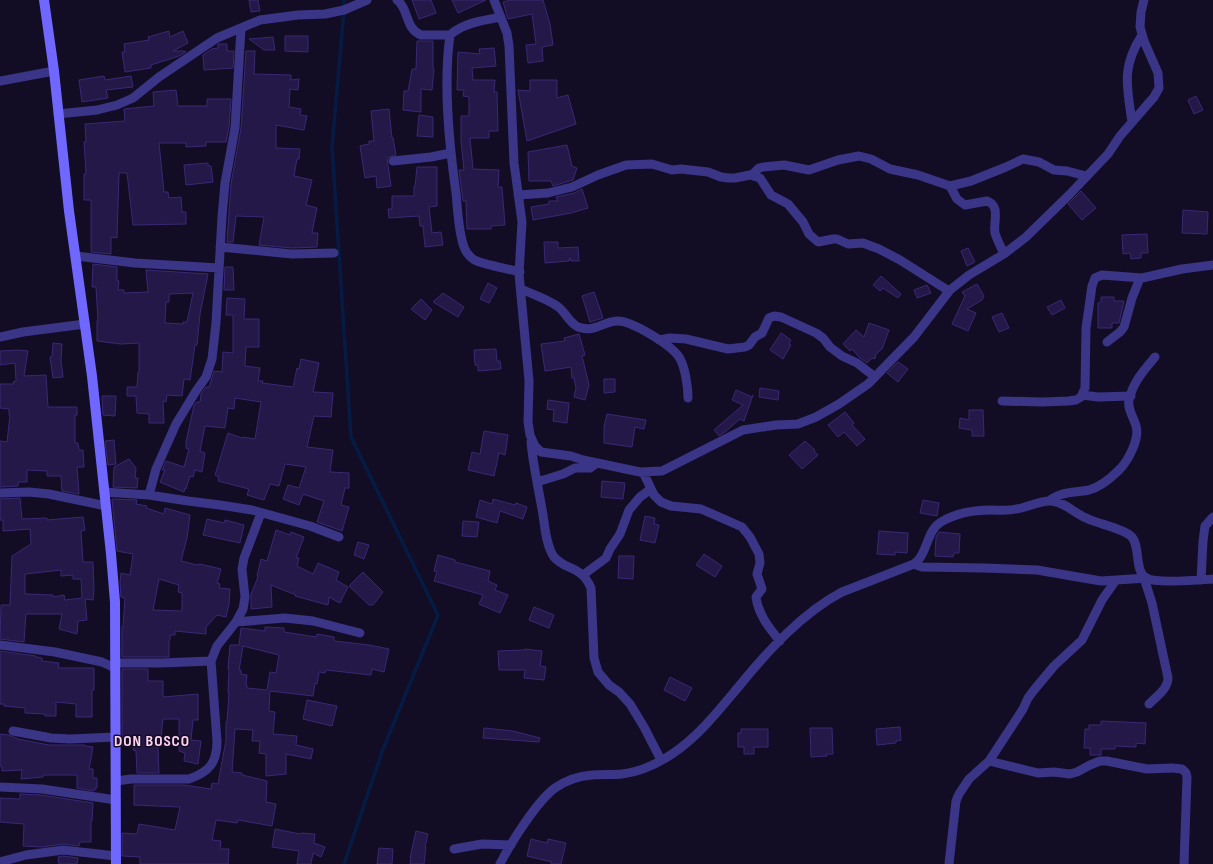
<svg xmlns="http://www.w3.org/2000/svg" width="1213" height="864" font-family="'Sofia Sans Condensed',sans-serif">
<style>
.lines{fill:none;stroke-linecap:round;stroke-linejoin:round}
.stream{stroke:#061b44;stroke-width:3.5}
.building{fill:#231847;stroke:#3a2874;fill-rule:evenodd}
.street{stroke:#3a3587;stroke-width:9}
.secondary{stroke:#7067ff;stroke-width:10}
.labels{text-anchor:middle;stroke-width:3;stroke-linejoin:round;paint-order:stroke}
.district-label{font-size:16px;font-weight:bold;letter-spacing:1px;fill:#ffd2ed;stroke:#120d24}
</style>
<rect width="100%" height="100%" fill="#120d24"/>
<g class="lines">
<!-- stream -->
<path class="stream" d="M344,864L382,752L438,615L351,437L332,147L344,10V0"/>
</g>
<!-- building -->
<path class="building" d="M249,0H258L260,11L251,12Z
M412,0H431L436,13L419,19Z
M452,0H486L458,13Z
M510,0H543L550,24L553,45L542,47L543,61L528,63L526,45L536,44L532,14L508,19L503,2Z
M169,31L170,37L183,31L188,43L173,51H185L186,52L179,56L151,65V68L125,72L122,52H125L124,44L149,40L148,37Z
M285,36H308V52L285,51Z
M273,37L275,50H264L249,39Z
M417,41H433V69H434L432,90L421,89V112L403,110L404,91H408L412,69H416Z
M218,44H227V51H234L233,68L204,70L203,55L212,49L218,48Z
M494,48L496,66L472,68L473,80H495L494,92H497L498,131H489V138H470L473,169L499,170L498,187H502L505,225L491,226V229H467L466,201H463L459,170H464L461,141V116H469V97L463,96L464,90H457L458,52L480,54L479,49Z
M246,51H255L254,74L291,75V80L299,79L298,90L290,89L289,107L301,109L300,115L307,116L304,130L276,125V148L300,149L299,159H297L294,176L312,180L306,205L317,208L312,233H318L317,247L292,248L259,245L264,217L236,216L233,242H227L231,184L241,128Z
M104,76L105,80L131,76L133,87L106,90L108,98L82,102L79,80Z
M530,80H557V98L568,95L576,124L527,141L518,90L530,91Z
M176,90L178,106H207V99H231L229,127L226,142H206V146L186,147V143H159L164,192H168L169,198L181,197L182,212H186V224L133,225L127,173H119L117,238L111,237V254L91,252V200H84V174H86L84,142H86L85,124L125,121L124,109L154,106L153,92Z
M1196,96L1203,110L1194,114L1188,100Z
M389,109L392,138H393L396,155L387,158L391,186L377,188L376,176L365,178L360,146L369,144V141H374L371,111Z
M419,115L433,117V137L417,136Z
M567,145L572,166L577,168L573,180L553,186L551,181H529L528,152Z
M208,163V166H211L213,182L186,185L184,165Z
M417,167H437V206L429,207L432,233L441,232L443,245L425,247L423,226H420L419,216L389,218L388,209H392V196H414V186H415Z
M582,189L588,208L571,213L533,220L531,207L549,204V201H558L556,197L574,193Z
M1081,191L1096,208L1082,220L1068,204Z
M1183,210L1208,212L1207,234L1182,233Z
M1147,234L1148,253H1141V258L1131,259L1130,253L1123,254L1122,235Z
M544,242H558V248L578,247L579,261H571L570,258L569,261L545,263Z
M968,248L975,262L967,266L961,251Z
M93,264L117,267V281H119L118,290H124V293L148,292L146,270L208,274L200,314L197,345H195L190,380L184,379L182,396L167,395L166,402L163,401L164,423H149V414L137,413L136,396H127V387H137L138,372H139V343L121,344L97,341V321H98L96,287H92ZM193,293L187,322H183V324L165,323L166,302H169V294Z
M225,267H233L234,290H224Z
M881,276L901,294L898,298L883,288L880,291L873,285Z
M488,283L497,288L489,303L480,299Z
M977,284L984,296L982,300L967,309L976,313L968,331L952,324L965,296L962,292Z
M927,285L931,293L917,298L914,290Z
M594,292L603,318L590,322L582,296Z
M443,293L464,307L458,317L433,302Z
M1101,297H1114V301H1124L1119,323H1112V328H1098V303L1101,302Z
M227,298L245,299L244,319H259V347H246L245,366L260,368L258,381H263L262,383L293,387L297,368L299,369L301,359L319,363L313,392L333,393L331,417L314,416L307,447L333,450L330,472L349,473V488H345L341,505L349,507L342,531L317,522L324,501L303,494L299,505L283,499L288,485L299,488L306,467L285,464L279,486L270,484L264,500L247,495L249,489L218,481L219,477L215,475L228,433L242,438L243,437L255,439L261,402L235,398L234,409L228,408L225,428L205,426L200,451L205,453L202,472L195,470L193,477L190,476L186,489L185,488L184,492L160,482L165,470H162L166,461L184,467L189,449L186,448V442L194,405L197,402H200L201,394L206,387H209L214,371L222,372L223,352L233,353V315H226Z
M421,299L432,310L425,320L411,309Z
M1061,300L1065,308L1052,315L1047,307Z
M1002,313L1009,328L999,332L992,317Z
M869,323L889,330L882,349L876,354L875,359L872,358L867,363L859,357L852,349L850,351L843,344L856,330L864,337Z
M781,333L791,340L789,344L791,345L783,359L770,350Z
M579,334L585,355L582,356L589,385L585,400L574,397L576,388L574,378H572L571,367L545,371L541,344L565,341L564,338Z
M53,343L62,344L61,361L63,377L53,378L50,357H52Z
M496,349L497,361H500L501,369L478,371V365H475L474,350Z
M18,350L28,351L24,376L46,375L48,407H77V415H75V443H78L79,450H83L84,467H77L79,494L62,491L61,476H47V471L27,470V482H18V486L0,487V441L7,442L10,415H9V409L0,408V384H14L13,382L16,381L15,363L0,365V351Z
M898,362L908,369L898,382L887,373Z
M604,379H615V392L604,393Z
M760,388L779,391L778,400L759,397Z
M736,390L752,397L753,395L744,421L740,419L725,432L719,436L714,430L743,405L732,400Z
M102,396H116L115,416L103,415Z
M548,400L569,403L567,423L553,421L554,410L547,409Z
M969,410H983L984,436H972V430L959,428L960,418L969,420Z
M845,412L854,423L852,425L865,439L857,446L844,432L838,437L828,425Z
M607,414L646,420L644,429L635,427L632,447L604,443V427Z
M484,431L508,435L505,455L499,453L494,476L468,470L472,452L480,454Z
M114,440L116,464L108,465L105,441Z
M805,441L815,450L814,451L818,455L802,469L789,455Z
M129,459L136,468L135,478H138L137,488L113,487L114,467Z
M602,481L625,483L623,499L601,497Z
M20,498L22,519L47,518V520L83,517L85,530L81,531L83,562H93L94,591L93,600L85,599L87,620L78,621L77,634L59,629L62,614H26L24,642L0,639L1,605H10L12,556L31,544L30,529L3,531V520H0V499ZM61,570V576L73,575V579H81L82,598L65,600L64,595L53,597V595L25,594V574Z
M112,499L137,500L136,504L147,506L146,508L164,514L165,508L190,515L187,538L181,561L197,565L200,564L221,569L217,583L220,584L219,588L230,589L229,604L226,617L217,615L206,627V634L175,631V635H170V640L169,641V657H122V627H123L125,598L121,597L120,582L121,573L130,575L133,554L117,551ZM159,579L179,585L178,592L182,593V611L153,610Z
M493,499L515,505L516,503L527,507L523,519L500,511L497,523L476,517L480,500L492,504Z
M923,500L939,503L937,516L920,513Z
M645,516L655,518L654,524L659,525L655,543L640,540Z
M207,519L224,523L225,520L244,525L240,543L203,535Z
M463,521L479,522L477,537L462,536Z
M276,530L290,535L291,532L304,537L296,558H299L297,566L313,574L318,563L339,572L336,580L348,587L340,603L329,597L328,605L295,596L296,595L271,585L272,607L251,609V594L258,577L257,576L261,559L267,561Z
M879,531L908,533L907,553L895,552V555L877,554Z
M939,532L960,534L959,553H954L953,557L935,556L936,537Z
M358,542L369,545L364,559L354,555Z
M704,554L722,566L715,577L696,565Z
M438,555L455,560V562L490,571L488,581L497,585L495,590L508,595L500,613L479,604L483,595L434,581L437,572L434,571Z
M619,556H634L633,579L618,578Z
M363,572L383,592L373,605H369L349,586Z
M534,607L554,615L549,628L529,620Z
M265,627L284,628V632L316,637L317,634L334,637V641L369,645L389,649L384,672L372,669L371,675L326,670L325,673L319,672L317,684L315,683L313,696L270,691L269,711L275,712L273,734L297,736L296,745L313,749L311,759L286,754V774L266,776V754L259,753L260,741H252L253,730L235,729L232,772L242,773V775L267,781L266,802L276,804L272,826L238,820L237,823L216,820L212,840L221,841L220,849H229L228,864H140V857L122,856V833L137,834L139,824L175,830L180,807L134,805V785H184L211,789L212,783L218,784L226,740V722H227L229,693H228L229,670L228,669L230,645H239L241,628L265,631ZM243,646L279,655L276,673L270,672L267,690L247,688V685H246L247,675L241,674V670H239Z
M525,649L542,651L540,666L546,667L544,680L524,678L525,670H499L498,651L525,650Z
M0,651L36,656V657L42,658V661L59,663L58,668H94V690H92V717H76V704L56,702V716H45V714L25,713V708L4,706V704H0Z
M122,669H148V681H163V697L198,694V720H193L191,740L201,741L198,764L184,761L185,753L179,751V719H163L160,747H158L159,773H137L136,751L133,750L134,746L122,745Z
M670,677L692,688L685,701L664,690Z
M307,700L337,706L332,726L303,719Z
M1101,721L1146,723L1145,744L1136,743V747L1115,746V749H1101V755H1090V748H1084L1085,729H1089V725H1101Z
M900,727L901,740L896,741V743L877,745L876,729Z
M484,728L513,731L540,738L539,742L483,738Z
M810,728H832L833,754H826L827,756L811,757Z
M741,729H768V747H754V754H744V747H738V733H741Z
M0,734L9,735L18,739L49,745H85V746L93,747L89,769H93V778H97V788H95V790L93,791L77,788V775H43V777L21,779L22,770L2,771V767L0,766Z
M20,794L41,795L93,803L92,821H91V842H80L79,846L63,844L42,847L23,846L24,824L0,822V798L20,799Z
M275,829L300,834L301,833L315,834L314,843L325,847L321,857L313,853L311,864H297L299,851L272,847Z
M416,831L428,834L425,847H426L424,864H410L411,858H410Z
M531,839L547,843L548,839L566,843L561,864H551L552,862L527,856Z
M379,848L393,849L392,864H377Z
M63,856L78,858L77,864H59L58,857Z"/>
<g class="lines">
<!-- street -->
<path class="street" d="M397,0C409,9 405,29 421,35H450
M494,0L507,33L509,46L514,163L522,222L519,274L529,381L528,422L530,435L535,446L541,452L571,456L583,460L640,472L662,471L743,430L776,425L798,424L816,417L839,404L868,384L914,337L950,290L969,275L1004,254L1026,237L1069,195L1108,154L1120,136L1154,97L1159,88L1158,73L1144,41L1140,27L1141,12L1144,0
M501,17C484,20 463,23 450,35C443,85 449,143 456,193C458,211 458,230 464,247C465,251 470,257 473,259C479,264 510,269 520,272
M0,81L54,71
M58,114L97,110L117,105L133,98L159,77L217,38L260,20L298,15L325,14L344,10L367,0
M1132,122C1127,86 1121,68 1142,35
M393,161L431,157L451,153
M752,175L759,168L763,167L784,165L809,170L838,160L859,156L871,159L890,169L918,175L950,186L971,181L1006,167L1023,159L1039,162L1054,170L1067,171L1086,176
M950,186L957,199L965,205L987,201C1001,206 993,222 995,233C997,240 1001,247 1004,254
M518,195L548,193L572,187L598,175L626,165L652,164L672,170L681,169L708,172L721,177L728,178H735L750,175L760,178L771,195L788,204L803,222L809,234L818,242L833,239H837L848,244L863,243L879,249L900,260L949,291
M220,247L292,254L334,253
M76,256L135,263L219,268
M521,289C532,294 547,299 557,306C565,311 569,323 578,327C594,333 602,322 617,321C631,320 671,345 679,357C685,366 688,387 688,398
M0,337L23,332L85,324
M659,340L670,338L686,339L728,349L745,347L749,345L755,337L762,333L769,318L774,316L781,317L816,333L823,338L830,347L842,356L857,363L875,377
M1107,342L1120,332L1124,327L1132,298L1140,278
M1082,395L1098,397L1131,396
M1002,401L1042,402L1068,401L1076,400L1081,397L1085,388L1086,328L1092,286L1095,278L1102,275L1142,278L1182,269L1213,265
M531,442C533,466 539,490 543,515C545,527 546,546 554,557C566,571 581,565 591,588L594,658L598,672L609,685L619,692L630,704L644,727L661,760
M643,472L654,495L661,502L671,506L701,509L742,527L750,537L759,554L760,563L757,574L762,589L756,597C758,614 769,628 780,641
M537,482L563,474L575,468H590L597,463
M104,492L149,495L188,501L220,505L252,510L310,526L339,537
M0,493L29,492L49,494L106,506
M149,495L156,469L176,424L196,391L206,377L212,359L216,323L222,217L225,183L235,128L241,29
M1049,501C1061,491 1074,493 1089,490C1100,487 1111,478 1119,470C1128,461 1140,439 1136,426C1134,418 1127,409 1129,400C1133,382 1144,370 1155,357
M914,564L922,567L984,568L1037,570L1101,581L1147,578
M583,575L606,558L610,549L620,534L629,510L640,497L651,489
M1144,578L1152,603L1168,678C1168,689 1156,697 1149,704
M1201,580L1203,541L1205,526L1213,517
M236,622L285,618L313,621L360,633
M0,645L55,652L102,662L115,668
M115,663H161L211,661
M13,731L51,738L70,739L116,737
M989,761L1038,773L1054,772L1070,774L1077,772L1090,765L1100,761H1107L1147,769L1172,768L1182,769L1186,773L1187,777L1184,864
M116,781L131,779H189C209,772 217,763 217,741L211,661L217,646L236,622L243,609L245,597L242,569L244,558L261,513
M0,787L42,789L116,800
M454,849L482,844L511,845
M0,862L26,855L63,850L116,856
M500,864C510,844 537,801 555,788C565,781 579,776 592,775C602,774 612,775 622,774C639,772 657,764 672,754C699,736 719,710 740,685C768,651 802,613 842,592L914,564C928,554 926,531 941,522C956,513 975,510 991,510C1000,510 1008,511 1016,509C1026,508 1041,500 1051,501C1065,502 1074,513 1086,518C1098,524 1122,528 1131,536C1141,546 1134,571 1146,578C1157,584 1199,580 1213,579
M949,864L956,801L959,794L969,779L989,761L995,752L1023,709L1028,698L1034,690L1054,666L1082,640L1102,600L1116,580"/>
<!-- secondary -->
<path class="secondary" d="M44,0L54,71L69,211L92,376L111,554L115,602L116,864"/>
</g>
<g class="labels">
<!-- district labels -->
<g class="district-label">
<text x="152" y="746">DON BOSCO</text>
</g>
</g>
</svg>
